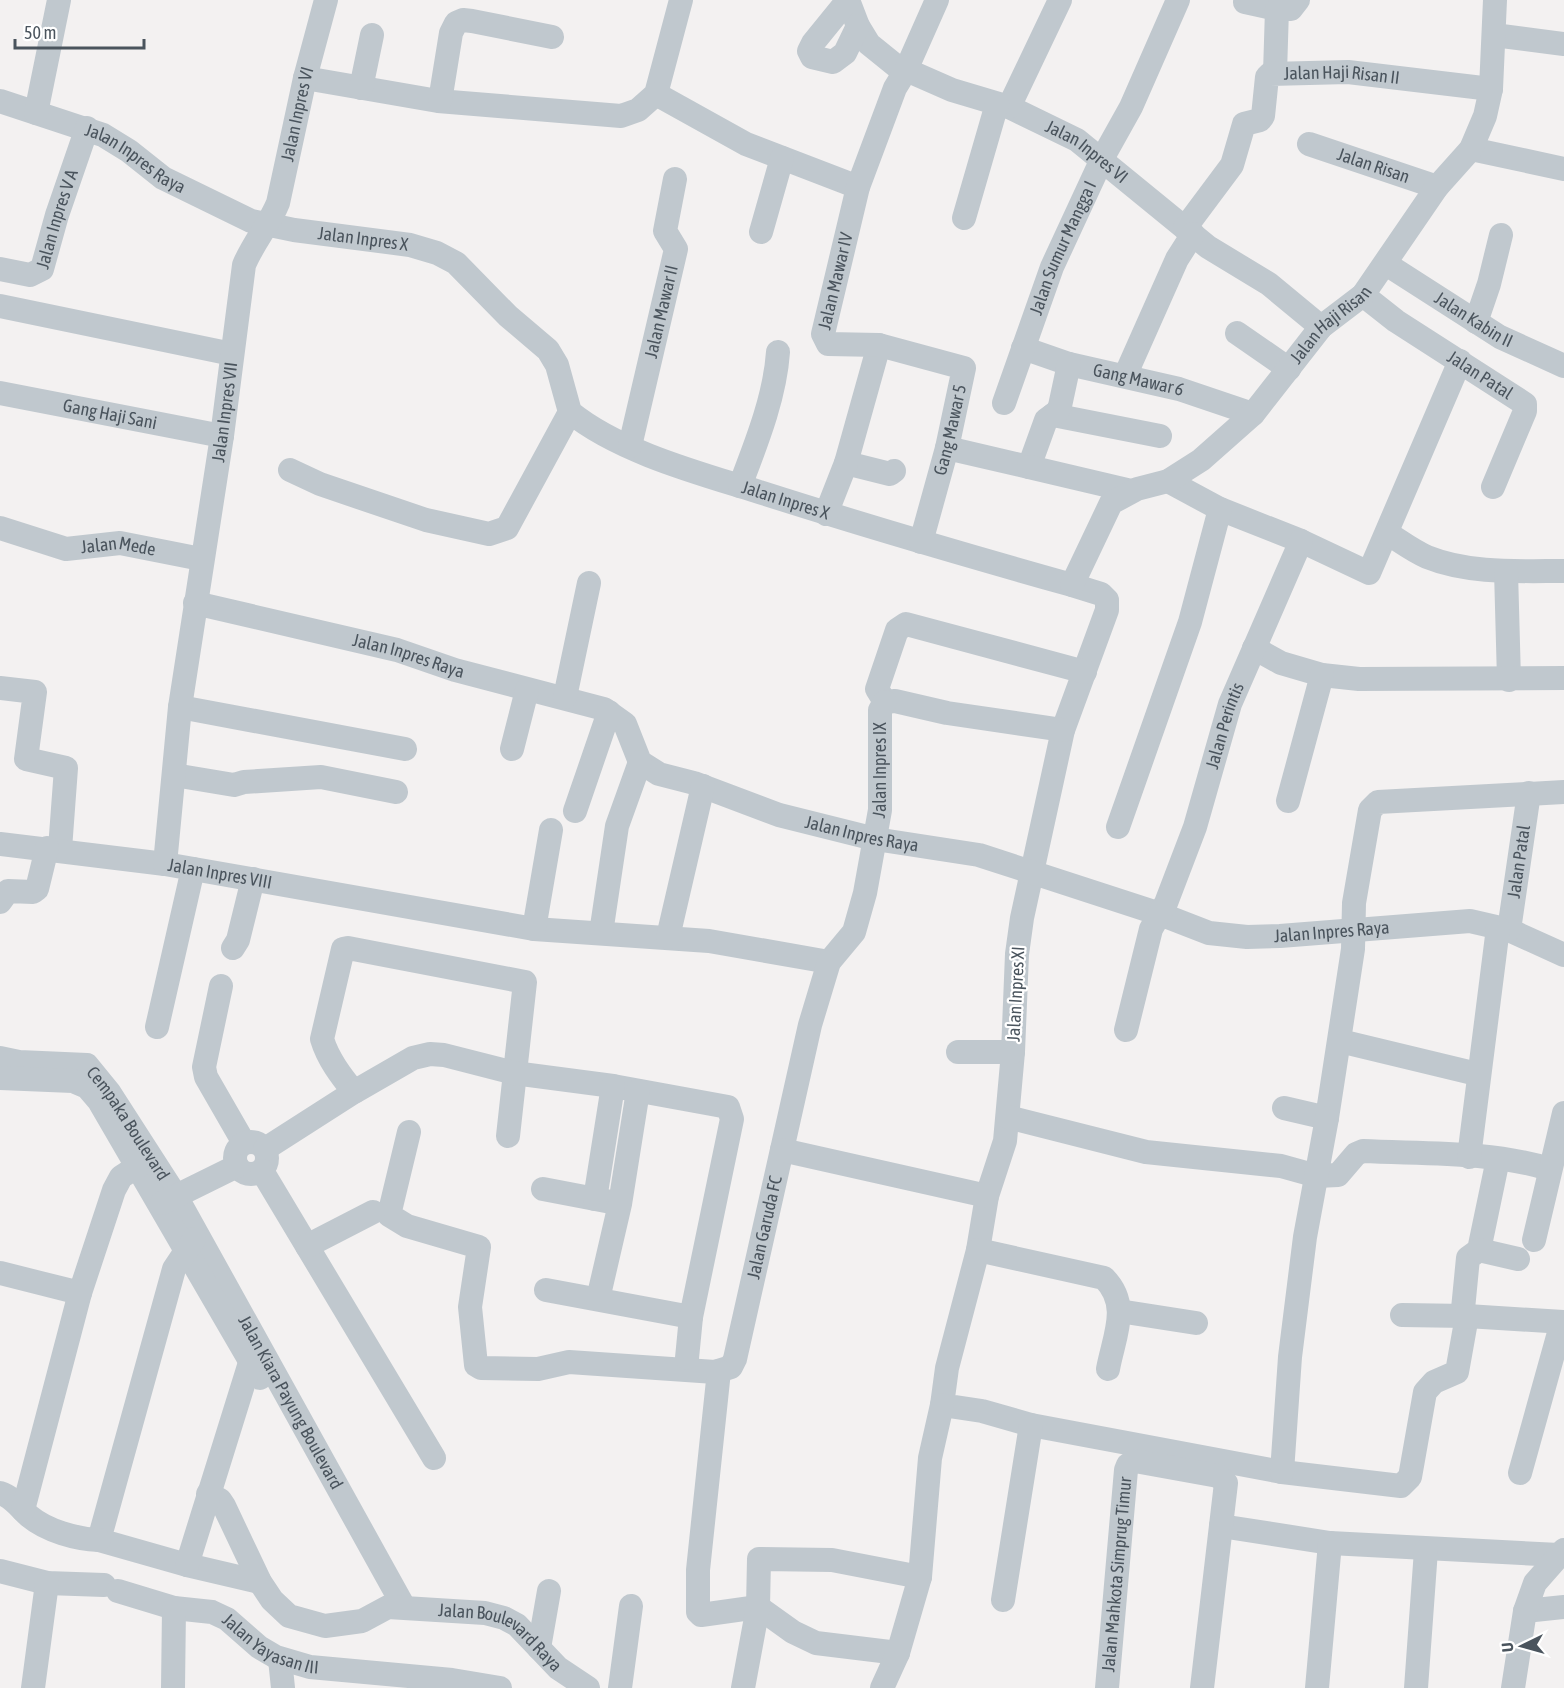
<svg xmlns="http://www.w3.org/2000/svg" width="1564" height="1688" font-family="'Asap Condensed',sans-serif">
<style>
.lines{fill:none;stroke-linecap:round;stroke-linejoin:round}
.minor{stroke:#c0c8ce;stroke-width:24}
.labels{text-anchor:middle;stroke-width:4.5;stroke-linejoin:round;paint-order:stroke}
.street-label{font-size:18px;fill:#4a545d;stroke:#fff}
</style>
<rect width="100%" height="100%" fill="#f3f1f1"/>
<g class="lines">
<!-- minor -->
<g class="minor">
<path id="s1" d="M848,0L858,26L869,44L895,65L952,90L1009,107L1077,140L1208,247L1269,284L1321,327"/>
<path d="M848,0L813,43L809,51L812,57L833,62L845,53L858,26"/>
<path d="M1245,2L1277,9"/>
<path d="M1494,35L1564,44"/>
<path d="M1275,73L1277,9H1291L1298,0"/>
<path d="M305,78L438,101L621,116L638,110L656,94L681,0"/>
<path d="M361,88L372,35"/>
<path d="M656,94L746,144L858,187"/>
<path id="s2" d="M0,101L103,135L129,151L163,178L251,221L294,230L410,245L437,253L456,263L508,316L548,350L557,365L570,412C618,451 695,472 753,490C859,524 965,555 1072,585L1101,594L1107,600V610L1063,730L1022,918L1017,954L1013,1052L1005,1141L987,1196L978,1250L947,1368L942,1405L982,1411L1031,1425L1282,1472L1401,1486L1410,1477L1425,1392L1434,1382L1457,1372L1467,1316L1463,1309L1468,1258L1479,1250L1498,1159"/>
<path d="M440,101L451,33L456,23L463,20L472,21L552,37"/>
<path d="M1009,107L1060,0"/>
<path d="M36,113L59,0"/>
<path id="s3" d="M1309,144L1437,187"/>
<path d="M1471,149L1564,169"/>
<path d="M964,218L997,104"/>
<path id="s4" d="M1185,228L1232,165L1244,124L1260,120L1263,116L1267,77L1270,74L1348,72L1491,89"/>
<path d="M761,232L782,158"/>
<path id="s5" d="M1386,264L1500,337L1564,366"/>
<path id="s6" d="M0,269L30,275L42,269L57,215L87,128"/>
<path id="s7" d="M1363,295L1396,321L1525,404V411L1493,487"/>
<path d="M0,306L232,354"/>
<path d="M1476,322L1489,284L1501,235"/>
<path d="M1237,333L1289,369"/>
<path id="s8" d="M1023,348L1069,364L1179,389L1253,414"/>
<path d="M1125,376L1177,259L1193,234"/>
<path id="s9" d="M0,393L222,436"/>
<path id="s10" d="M1004,403L1052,267L1102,159L1131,107L1178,0"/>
<path d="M1053,415L1160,436"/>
<path id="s11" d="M630,446L676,249L665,231L675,179"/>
<path d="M947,448L1029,467L1046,420L1057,412L1060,406L1069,364"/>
<path d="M846,463L890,474L894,471"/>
<path d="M1029,467L1131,491"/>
<path d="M290,470L320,484L426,520L489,534L507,528L570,412"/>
<path d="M1168,481L1220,509L1301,541L1369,573L1460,361"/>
<path d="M740,486C756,444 775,397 778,352"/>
<path d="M826,514L846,463L879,345"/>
<path id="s12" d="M0,528L66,549L120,543L201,559"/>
<path d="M1387,533C1400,541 1413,551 1427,557C1469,574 1519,571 1564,571"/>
<path id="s13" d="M921,542L947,448L964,368L879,345L828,344L823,334L858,187L895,88L906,70L937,0"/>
<path d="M1506,571L1509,680"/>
<path id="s14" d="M1072,585L1111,503L1137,489L1168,481L1201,460L1253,414L1321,327L1363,295L1437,187L1471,149L1485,116L1491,89L1495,0"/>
<path id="s15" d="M195,603L397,650L455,670L604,709L625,724L640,762L659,774L694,783L779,815L875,839L979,855L1160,914L1209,933L1247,937L1280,936L1470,921L1509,930L1564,955"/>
<path d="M1254,648L1281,663L1322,675L1359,679L1564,678"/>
<path d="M0,688L35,692L26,759L66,768L60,849"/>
<path d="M565,697L589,583"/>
<path d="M885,702L877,689L897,630L906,624L1085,672"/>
<path d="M885,702L895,701L947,713L1063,730"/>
<path d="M180,707L405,749"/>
<path d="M512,749L527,690"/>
<path d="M174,775L234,785L244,782L321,777L396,792"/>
<path d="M1288,801L1322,675"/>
<path d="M575,811L609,712"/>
<path d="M1118,827L1190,622L1220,509"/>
<path id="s16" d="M0,844L165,864L534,929L709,941L829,962"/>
<path id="s17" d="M165,864L180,707L222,436L244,265C253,243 269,225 278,203L305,78L326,0"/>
<path d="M0,902L8,891L33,892L37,889L47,848"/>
<path d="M534,929L551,830"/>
<path id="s18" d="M1509,930L1529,793"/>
<path d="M601,933L617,826L640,762"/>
<path d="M668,937L703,786"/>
<path d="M233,948L238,940L253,879"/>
<path d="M221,986L204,1067L206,1077L244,1143"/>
<path d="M157,1027L193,869"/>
<path id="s19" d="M1126,1030L1151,929L1166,903L1195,827L1230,704L1301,541"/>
<path d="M1340,1041L1477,1074"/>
<path d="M958,1052H1013"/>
<path id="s20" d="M0,1058L19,1062L87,1065L109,1092L176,1196L404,1607"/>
<path d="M0,1078L73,1081L87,1087L99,1101L260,1378"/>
<path d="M354,1092C341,1076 328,1059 322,1039L343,949L348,948L525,982L508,1136"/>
<path d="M1284,1108L1327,1118L1353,949L1354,903L1370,810L1378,802L1564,792"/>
<path d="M1008,1117L1146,1152L1281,1166L1317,1176L1338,1175L1356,1154L1363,1151C1424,1154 1491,1151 1549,1169"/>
<path id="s21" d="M409,1132L389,1215L407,1226L479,1247L470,1307L476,1365L481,1368L538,1369L569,1362L715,1372L731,1367L735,1359L810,1025L829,962L854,932L865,893L880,810V710L885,702"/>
<circle cx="251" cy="1158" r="16"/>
<path d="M265,1149L354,1092L413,1058L430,1054L444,1055L514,1073L613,1086L728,1107L732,1119L691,1317L546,1290"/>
<path d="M782,1150L987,1196"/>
<path d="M1469,1157L1498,928"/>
<path d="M262,1171L434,1458"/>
<path d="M543,1189L611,1202"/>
<path d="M595,1199L613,1086"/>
<path d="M162,1203L237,1166"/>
<path d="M194,1239L174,1269L99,1540L187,1565L260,1582"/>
<path d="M1534,1240L1564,1113"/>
<path d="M307,1246L373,1212"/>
<path d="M978,1250L1104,1278C1131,1305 1114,1336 1108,1369"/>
<path d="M1479,1250L1518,1259"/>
<path d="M0,1273L80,1293"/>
<path d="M598,1299L620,1204L638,1091"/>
<path d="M1119,1311L1196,1323"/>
<path d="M1402,1315L1467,1316L1564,1322"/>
<path d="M687,1358L691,1317"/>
<path d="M719,1371L698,1570V1612L701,1615L758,1607L793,1632L816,1643L898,1653"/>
<path d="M1282,1472L1290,1357L1305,1237L1327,1118"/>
<path d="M1520,1473L1562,1322"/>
<path d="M0,1493C13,1497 20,1508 29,1516C47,1531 76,1539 99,1540"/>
<path id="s22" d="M208,1494L220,1500L224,1506L260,1582L272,1600L289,1616L325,1626L362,1621L388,1607L485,1613L504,1618L517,1625L558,1668L588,1688"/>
<path d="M23,1510L80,1293L114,1190L121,1177L150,1158"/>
<path d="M1221,1526L1330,1543L1559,1555"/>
<path d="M187,1565L253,1353"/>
<path d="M0,1571L47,1583L104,1585"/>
<path id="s23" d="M118,1591L174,1608L212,1612L227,1619L259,1647L276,1657L310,1667L452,1680L500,1688"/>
<path d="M1003,1600L1031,1425"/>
<path d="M1525,1611L1564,1607"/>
<path d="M539,1648L549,1591"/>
<path d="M280,1659L283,1688"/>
<path d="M33,1688L47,1583"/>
<path d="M173,1688L174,1608"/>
<path d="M620,1688L631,1606"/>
<path d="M743,1688L758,1607L759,1559L832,1560L920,1577"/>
<path d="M882,1688L898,1653L920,1577L930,1458L942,1405"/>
<path id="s24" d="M1107,1688L1126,1470L1128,1465L1135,1461L1218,1476L1226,1483L1202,1688"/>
<path d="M1317,1688L1330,1543"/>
<path d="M1416,1688L1426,1550"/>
<path d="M1513,1688L1525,1611L1535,1583L1564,1550"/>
</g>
</g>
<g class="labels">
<!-- street labels -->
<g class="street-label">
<text dy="6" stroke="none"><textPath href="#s4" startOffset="258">Jalan Haji Risan II</textPath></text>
<text dy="6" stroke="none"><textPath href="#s17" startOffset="766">Jalan Inpres VI</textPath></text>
<text dy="6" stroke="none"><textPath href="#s1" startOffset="294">Jalan Inpres VI</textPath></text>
<text dy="6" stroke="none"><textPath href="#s2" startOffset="148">Jalan Inpres Raya</textPath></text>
<text dy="6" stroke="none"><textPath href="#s3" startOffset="68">Jalan Risan</textPath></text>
<text dy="6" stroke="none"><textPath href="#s6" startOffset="96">Jalan Inpres V A</textPath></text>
<text dy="6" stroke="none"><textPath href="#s2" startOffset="394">Jalan Inpres X</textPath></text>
<text dy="6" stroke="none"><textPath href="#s10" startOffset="166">Jalan Sumur Mangga I</textPath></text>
<text dy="6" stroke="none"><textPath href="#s13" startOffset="384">Jalan Mawar IV</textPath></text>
<text dy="6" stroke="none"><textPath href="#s11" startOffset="138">Jalan Mawar II</textPath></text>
<text dy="6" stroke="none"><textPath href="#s5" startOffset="104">Jalan Kabin II</textPath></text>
<text dy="6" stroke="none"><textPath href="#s14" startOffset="380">Jalan Haji Risan</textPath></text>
<text dy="6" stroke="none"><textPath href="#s7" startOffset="142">Jalan Patal</textPath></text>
<text dy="6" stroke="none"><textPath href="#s8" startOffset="120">Gang Mawar 6</textPath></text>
<text dy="6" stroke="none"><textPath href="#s17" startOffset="456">Jalan Inpres VII</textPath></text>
<text dy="6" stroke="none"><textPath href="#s9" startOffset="112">Gang Haji Sani</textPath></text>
<text dy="6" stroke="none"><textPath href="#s13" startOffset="116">Gang Mawar 5</textPath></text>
<text dy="6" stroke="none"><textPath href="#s2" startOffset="918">Jalan Inpres X</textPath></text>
<text dy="6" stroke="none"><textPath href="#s12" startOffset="122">Jalan Mede</textPath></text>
<text dy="6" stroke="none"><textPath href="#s15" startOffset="220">Jalan Inpres Raya</textPath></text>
<text dy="6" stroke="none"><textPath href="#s19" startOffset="321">Jalan Perintis</textPath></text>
<text dy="6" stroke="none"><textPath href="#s21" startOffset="1179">Jalan Inpres IX</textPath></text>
<text dy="6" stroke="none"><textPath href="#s15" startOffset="724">Jalan Inpres Raya</textPath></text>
<text dy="6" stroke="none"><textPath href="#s18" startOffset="69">Jalan Patal</textPath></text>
<text dy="6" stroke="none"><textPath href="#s16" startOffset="222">Jalan Inpres VIII</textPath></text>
<text dy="6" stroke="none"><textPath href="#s15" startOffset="1209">Jalan Inpres Raya</textPath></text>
<text transform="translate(1016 994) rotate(-87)" y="6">Jalan Inpres XI</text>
<text dy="6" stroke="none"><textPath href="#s20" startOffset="159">Cempaka Boulevard</textPath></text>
<text dy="6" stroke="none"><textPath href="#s21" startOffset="702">Jalan Garuda FC</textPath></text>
<text dy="6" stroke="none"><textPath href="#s20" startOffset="482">Jalan Kiara Payung Boulevard</textPath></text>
<text dy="6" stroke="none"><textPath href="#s24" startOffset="114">Jalan Mahkota Simprug Timur</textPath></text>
<text dy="6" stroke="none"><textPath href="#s22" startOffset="375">Jalan Boulevard Raya</textPath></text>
<text dy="6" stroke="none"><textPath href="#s23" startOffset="165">Jalan Yayasan III</textPath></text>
</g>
</g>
<!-- north arrow -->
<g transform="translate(1522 1646) rotate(265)" stroke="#ffffff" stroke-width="4.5" paint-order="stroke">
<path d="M0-4.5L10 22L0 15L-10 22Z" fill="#4a545d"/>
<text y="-9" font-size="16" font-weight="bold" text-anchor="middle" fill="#4a545d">U</text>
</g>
<!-- scale -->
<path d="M15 39v9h129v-9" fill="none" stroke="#4a545d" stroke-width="3"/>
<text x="24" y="39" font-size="18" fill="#4a545d" stroke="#ffffff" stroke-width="4.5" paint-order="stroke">50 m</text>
</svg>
